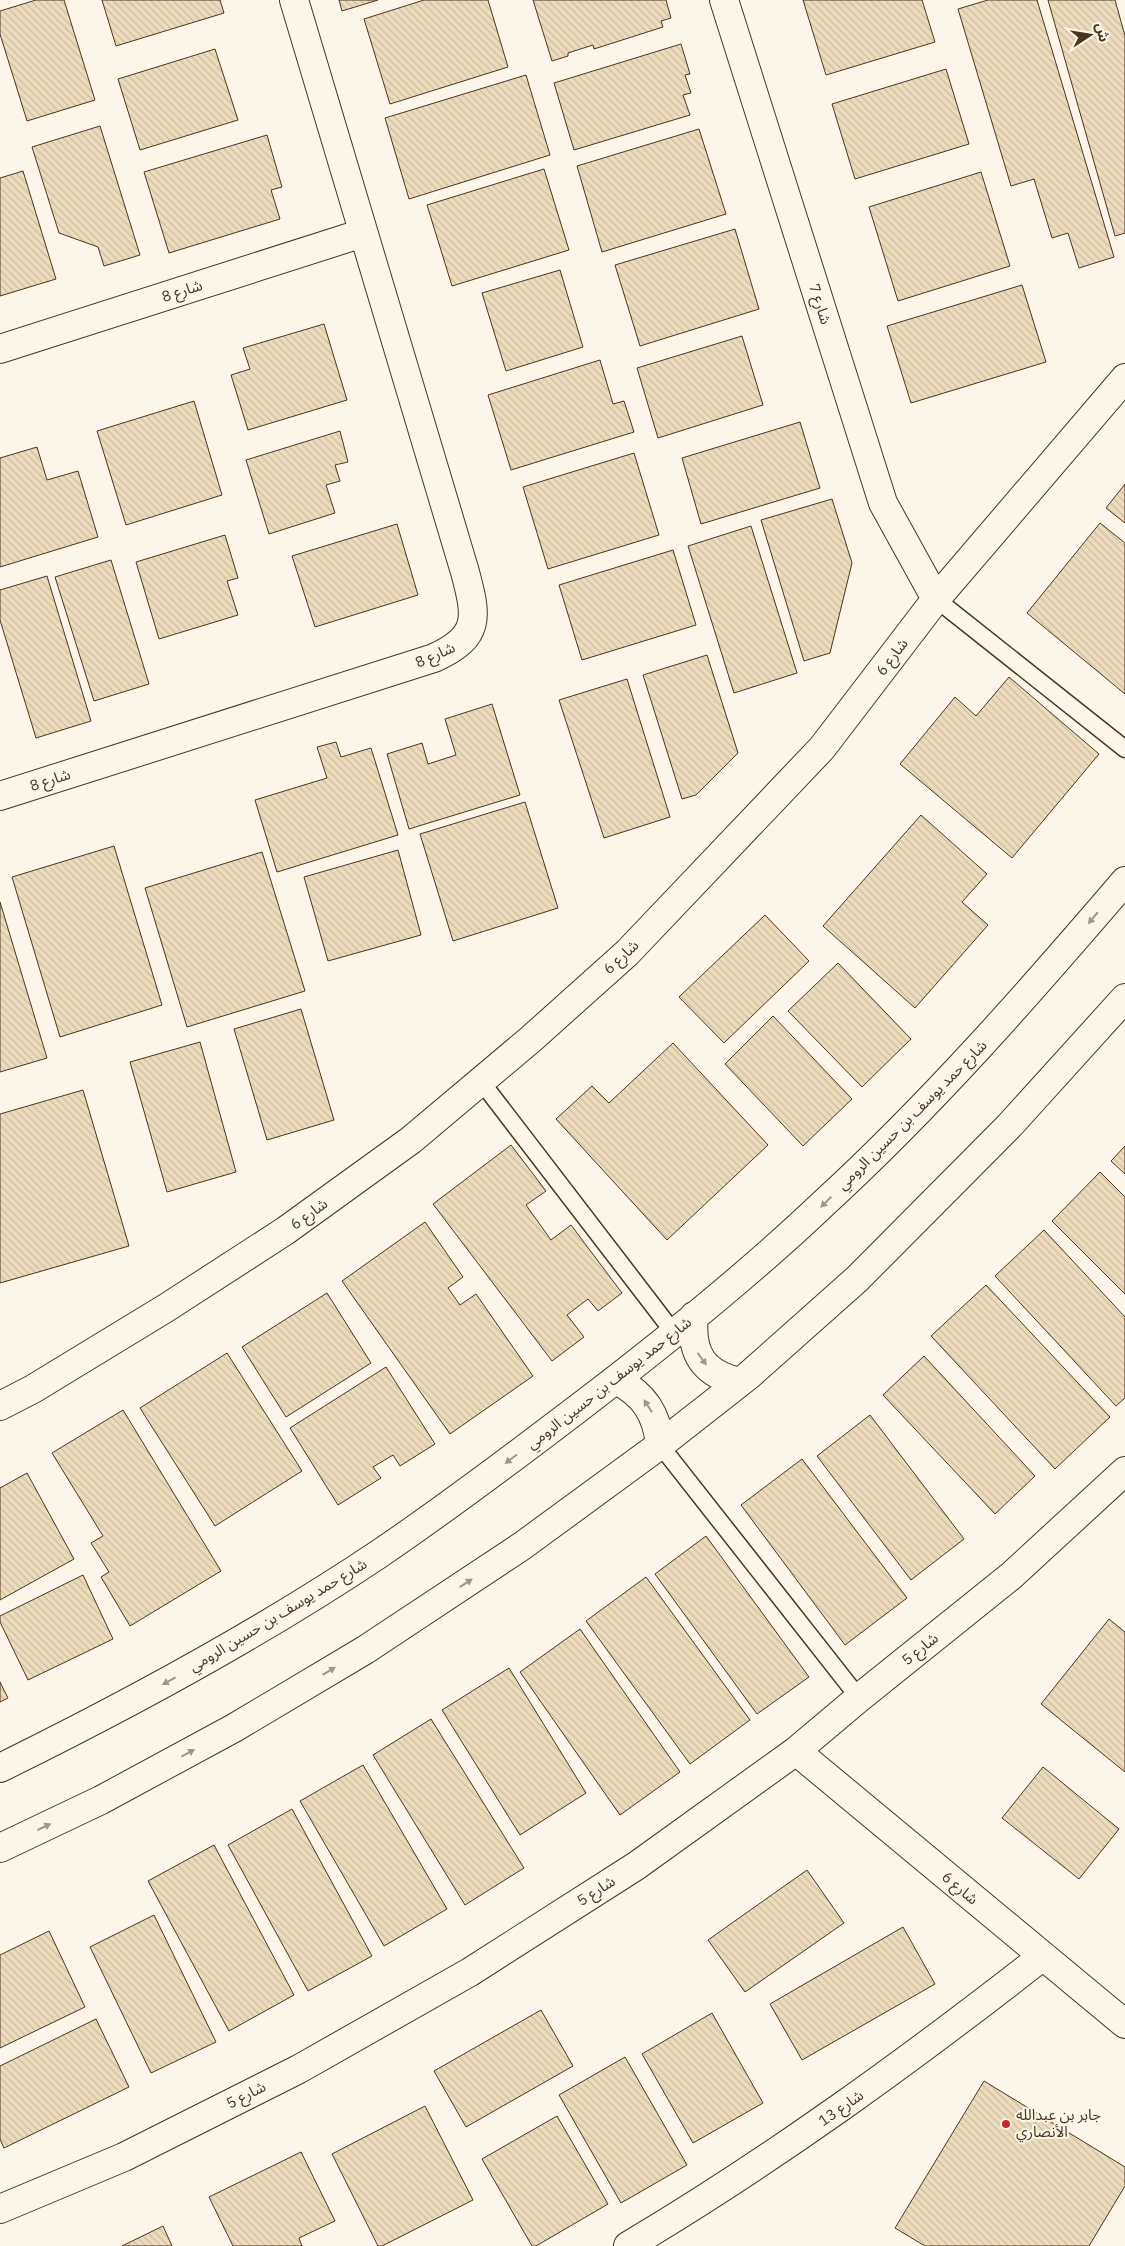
<svg xmlns="http://www.w3.org/2000/svg" width="1125" height="2246" font-family="'IBM Plex Sans','Noto Sans Arabic',sans-serif">
<style>
.building{fill:url(#building-back-hatch);stroke:#4a3520}
.lines{fill:none;stroke-linecap:round;stroke-linejoin:round}
.lane-casing{stroke:#4a3520;stroke-width:19}
.street-casing{stroke:#4a3520;stroke-width:30}
.secondary-casing{stroke:#4a3520;stroke-width:30}
.lane{stroke:#fbf6e9;stroke-width:16}
.street{stroke:#fbf6e9;stroke-width:28}
.secondary{stroke:#fbf6e9;stroke-width:28}
.oneway{fill:#a29684}
.poi-dot{fill:#c62828;stroke:#fbf6e9;stroke-width:2}
.labels{text-anchor:middle;stroke-width:4;stroke-linejoin:round;paint-order:stroke}
.street-label{font-size:15px;fill:#4a3520;stroke:#fbf6e9}
.poi-label{font-size:15px;fill:#4a3520;stroke:#fbf6e9;text-anchor:start}
</style>
<defs>
<pattern id="building-back-hatch" width="6" height="6" patternUnits="userSpaceOnUse" patternTransform="scale(1.25)"><rect width="6" height="6" fill="#ecdcbc"/><path d="M-1 5l2 2M0 0l6 6M5-1l2 2" fill="none" stroke="#ccbda1"/></pattern>
</defs>
<rect width="100%" height="100%" fill="#fbf6e9"/>
<!-- building -->
<path class="building" d="M36,0H64L95,100L27,121L0,34V11Z
M102,0H220L224,13L116,46Z
M339,0H378L342,11Z
M424,0H488L508,67L390,104L364,19Z
M533,0H666L671,18L661,21L663,27L594,49L593,45L568,53V56L552,61Z
M803,0H922L935,42L826,75Z
M988,0H1037L1114,257L1079,268L1068,233L1052,238L1034,179L1011,186L958,9Z
M1048,0H1115L1125,36V233L1115,236Z
M681,44L690,74L685,75L691,93L683,95L690,115L574,150L554,83Z
M215,49L238,120L140,150L118,79Z
M946,69L969,144L855,179L832,104Z
M526,75L550,155L409,199L385,118Z
M100,126L140,255L104,266L98,247L59,233L32,147Z
M699,129L726,214L602,252L577,166Z
M267,135L282,187L271,190L280,219L169,253L144,172Z
M544,169L569,250L452,286L427,205Z
M23,171L56,279L0,296V178Z
M981,172L1010,266L898,301L869,207Z
M735,229L759,309L640,346L615,265Z
M560,270L583,347L506,371L482,293Z
M1022,285L1046,362L911,403L887,326Z
M324,324L347,400L248,430L231,375L250,369L243,348Z
M742,336L763,405L658,438L637,368Z
M600,360L613,404L624,401L634,432L511,470L488,395Z
M194,401L222,495L126,525L97,431Z
M800,422L820,488L701,524L682,458Z
M340,431L348,462L335,465L340,481L326,485L335,513L269,534L246,460Z
M37,447L47,480L78,471L98,537L0,567V458Z
M634,453L659,535L548,569L523,487Z
M1125,484V523L1106,508Z
M832,499L852,563L830,653L804,661L761,520Z
M1100,523L1125,543V694L1027,613Z
M397,524L418,595L315,627L292,556Z
M751,526L797,673L734,693L688,546Z
M225,535L238,578L227,581L238,615L159,639L136,562Z
M673,550L696,625L582,660L559,585Z
M111,560L149,684L94,701L55,577Z
M47,576L91,721L36,738L0,620V590Z
M707,655L738,753L696,795L682,799L643,675Z
M1009,677L1099,754L1012,858L900,764L955,697L976,716Z
M627,679L670,817L604,838L559,700Z
M492,704L520,795L409,829L387,754L422,743L428,764L456,755L445,719Z
M336,742L341,757L371,748L398,835L277,872L255,800L327,778L317,747Z
M525,802L558,908L453,941L420,834Z
M921,815L987,874L962,902L988,925L915,1008L823,926Z
M114,846L162,1005L60,1037L12,877Z
M398,850L421,935L328,961L304,877Z
M262,852L305,991L187,1027L145,888Z
M0,902L47,1058L0,1072Z
M765,915L809,961L724,1043L679,997Z
M838,963L911,1039L862,1087L788,1011Z
M301,1009L334,1120L267,1140L234,1029Z
M773,1016L852,1099L803,1146L725,1064Z
M200,1042L236,1172L167,1192L130,1062Z
M673,1043L768,1145L667,1240L556,1119L592,1086L609,1103Z
M83,1090L129,1246L0,1283V1114Z
M511,1145L546,1191L526,1205L551,1240L571,1225L622,1293L598,1311L588,1299L567,1315L584,1337L552,1361L433,1204Z
M1125,1146V1174L1111,1161Z
M1100,1172L1125,1197V1294L1052,1221Z
M425,1222L463,1277L448,1288L460,1305L476,1294L533,1376L450,1434L342,1281Z
M1044,1230L1125,1317V1398L1116,1406L995,1276Z
M986,1285L1110,1417L1055,1469L931,1336Z
M327,1293L371,1363L286,1417L242,1347Z
M227,1353L302,1471L215,1526L140,1408Z
M924,1356L1035,1476L995,1514L883,1395Z
M386,1367L435,1444L400,1466L393,1455L373,1467L381,1478L338,1505L290,1428Z
M123,1410L221,1571L130,1626L101,1577L109,1572L91,1543L103,1536L52,1453Z
M870,1415L964,1539L911,1580L817,1456Z
M802,1459L907,1598L845,1645L741,1505Z
M27,1473L74,1559L0,1600V1488Z
M706,1536L809,1677L757,1714L655,1574Z
M83,1575L113,1639L28,1680L0,1622V1616Z
M646,1577L750,1720L690,1764L586,1621Z
M1109,1619L1125,1632V1772L1041,1704Z
M580,1629L680,1772L620,1815L520,1672Z
M509,1668L586,1793L520,1835L442,1710Z
M0,1682L8,1698L0,1702Z
M431,1719L524,1868L465,1905L373,1755Z
M363,1765L447,1909L384,1946L300,1801Z
M1043,1767L1119,1829L1079,1879L1002,1818Z
M292,1809L372,1956L308,1991L228,1845Z
M214,1845L294,1995L229,2031L148,1881Z
M807,1870L844,1923L745,1992L708,1940Z
M154,1915L216,2042L151,2073L90,1947Z
M903,1927L935,1984L802,2060L770,2004Z
M49,1931L85,2007L0,2048V1955Z
M541,2010L573,2066L466,2127L434,2071Z
M712,2013L763,2103L693,2143L642,2054Z
M96,2019L129,2087L4,2148L0,2139V2066Z
M625,2057L687,2165L621,2203L559,2095Z
M984,2081L1125,2167V2186L1089,2246H925L895,2228Z
M425,2106L473,2200L382,2246H378L332,2154Z
M557,2116L608,2204L536,2246H532L482,2159Z
M301,2152L335,2221L299,2238L302,2246H233L209,2197Z
M163,2226L172,2246H122Z"/>
<g class="lines">
<!-- lane casing -->
<g class="lane-casing">
<path id="lane" d="M936,599L1125,749
M480,1080L674,1333
M660,1445L859,1698"/>
</g>
<!-- street casing -->
<g class="street-casing">
<path id="street" d="M724,0L883,503L936,599
M0,349L363,233
M0,796L434,658C481,637 477,617 465,572L294,0
M0,1406L33,1389L166,1308L285,1231L411,1140L531,1039L627,953L822,748L936,599L1125,378
M796,1751L1125,2024
M0,2209L124,2157L299,2069L470,1972L636,1866L796,1751L859,1698L1011,1576L1125,1471
M628,2246C774,2159 910,2060 1043,1956"/>
</g>
<!-- secondary casing -->
<g class="secondary-casing">
<path id="secondary" d="M694,1316C690,1353 703,1374 740,1382
M616,1380C644,1394 657,1414 660,1445
M0,1768C130,1704 258,1635 379,1554C445,1509 509,1461 572,1413C659,1347 744,1279 823,1204C932,1104 1029,993 1125,881
M0,1848L101,1800L234,1728L365,1650L522,1546L660,1445L748,1376L857,1279L1010,1125L1125,998"/>
</g>
<!-- lane -->
<use href="#lane" class="lane"/>
<!-- street -->
<use href="#street" class="street"/>
<!-- secondary -->
<use href="#secondary" class="secondary"/>
</g>
<!-- one-way arrows -->
<defs><path id="oneway-solid" d="M-6-.8H1V-3.2L6.5 0L1 3.2V.8H-6Z" transform="scale(1.25)"/></defs>
<g class="oneway">
<use href="#oneway-solid" transform="translate(1093 918) rotate(130)"/>
<use href="#oneway-solid" transform="translate(826 1202) rotate(136)"/>
<use href="#oneway-solid" transform="translate(702 1359) rotate(54)"/>
<use href="#oneway-solid" transform="translate(648 1406) rotate(-123)"/>
<use href="#oneway-solid" transform="translate(511 1459) rotate(143)"/>
<use href="#oneway-solid" transform="translate(466 1583) rotate(-33)"/>
<use href="#oneway-solid" transform="translate(329 1671) rotate(-31)"/>
<use href="#oneway-solid" transform="translate(169 1681) rotate(151)"/>
<use href="#oneway-solid" transform="translate(188 1753) rotate(-29)"/>
<use href="#oneway-solid" transform="translate(44 1827) rotate(-25)"/>
</g>
<!-- markers -->
<circle class="poi-dot" cx="1006" cy="2124" r="5"/>
<g class="labels">
<!-- street labels -->
<g class="street-label">
<text transform="translate(182 291) rotate(-18)" y="5">شارع 8</text>
<text transform="translate(820 304) rotate(72)" y="5">شارع 7</text>
<text transform="translate(435 655) rotate(-24)" y="5">شارع 8</text>
<text transform="translate(892 657) rotate(-53)" y="5">شارع 6</text>
<text transform="translate(50 780) rotate(-18)" y="5">شارع 8</text>
<text transform="translate(621 957) rotate(-43)" y="5">شارع 6</text>
<text transform="translate(912 1115) rotate(-45)" y="5">شارع حمد يوسف بن حسين الرومي</text>
<text transform="translate(309 1214) rotate(-36)" y="5">شارع 6</text>
<text transform="translate(609 1383) rotate(-38)" y="5">شارع حمد يوسف بن حسين الرومي</text>
<text transform="translate(278 1615) rotate(-31)" y="5">شارع حمد يوسف بن حسين الرومي</text>
<text transform="translate(920 1649) rotate(-39)" y="5">شارع 5</text>
<text transform="translate(960 1888) rotate(40)" y="5">شارع 6</text>
<text transform="translate(596 1891) rotate(-33)" y="5">شارع 5</text>
<text transform="translate(246 2095) rotate(-27)" y="5">شارع 5</text>
<text transform="translate(841 2108) rotate(-35)" y="5">شارع 13</text>
</g>
<!-- poi labels -->
<g class="poi-label">
<text x="1016" y="2120">جابر بن عبدالله<tspan x="1016" dy="17">الأنصاري</tspan></text>
</g>
</g>
<!-- north arrow -->
<g transform="translate(1090 35) rotate(78)" stroke="#fbf6e9" stroke-width="4" paint-order="stroke">
<path d="M0-4L9 19L0 12L-9 19Z" fill="#4a3520"/>
<text y="-8" font-size="14" font-weight="bold" text-anchor="middle" fill="#4a3520">ش</text>
</g>
</svg>
